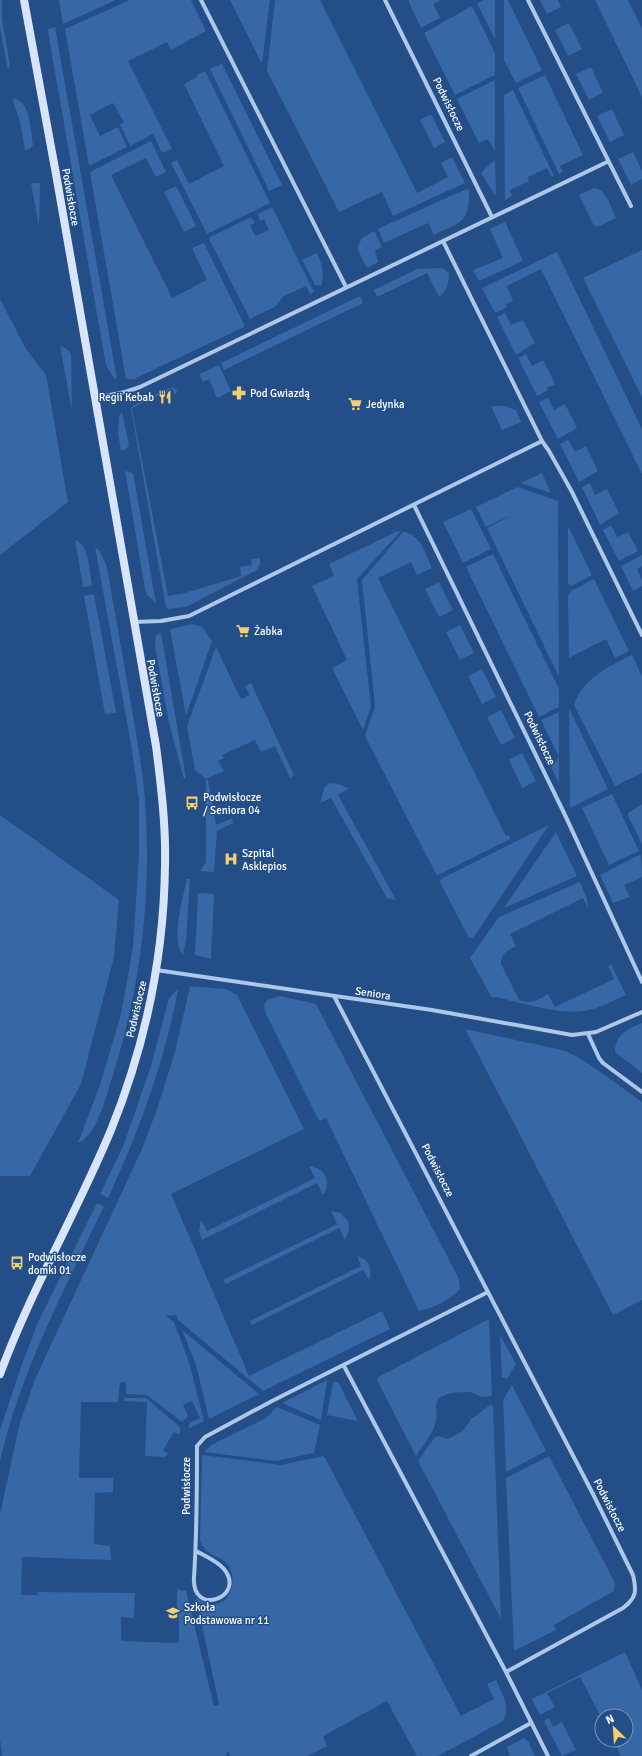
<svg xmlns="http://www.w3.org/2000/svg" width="642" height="1756" font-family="Signika,sans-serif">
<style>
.green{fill:#3767a4}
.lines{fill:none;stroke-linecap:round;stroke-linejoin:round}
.street{stroke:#adc8e9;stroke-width:4}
.secondary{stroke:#d8e5f8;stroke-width:8}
.labels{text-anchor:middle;stroke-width:3;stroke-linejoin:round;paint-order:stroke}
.street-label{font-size:11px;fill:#fff;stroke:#234e87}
.poi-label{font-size:11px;fill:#fff;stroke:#234e87;text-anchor:start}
</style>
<rect width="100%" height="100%" fill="#234e87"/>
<!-- green -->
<path class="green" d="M0,0H2V19L10,64L8,70L0,28Z
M59,0H116L63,24Z
M130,0H191L206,31L171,50L167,42L128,61L172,149L162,153L153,134L130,146L120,124L124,122L113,103L90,115L100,136L118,127L127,147L89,166L65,29Z
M230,0H270L262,64Z
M275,0H320L417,193L448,177L441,163L452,157L465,183L393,216L382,192L339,212L267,71Z
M408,0H441L433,4L440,18L421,28Z
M484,0H495V39L477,3Z
M504,0H508L542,70L516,83L504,60Z
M540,0H558L561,7L547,14Z
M595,0H628L642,28V97Z
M470,7L473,8L495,53V75L455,95L424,33Z
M569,23L582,49L568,56L555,30Z
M55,27L117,379L113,378V376L106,366L50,43L48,29Z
M222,64L282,185L269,191L210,69Z
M591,67L603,93L589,100L576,74Z
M205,71L270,203L207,234L171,163L177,160L189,184L224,166L184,84L197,77V75Z
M545,75L583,155L560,166L563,172L559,174L518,88Z
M495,80V152L488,139L479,143L457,99Z
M513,90L554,176L552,177L547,168L528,177L529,181L510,190L512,196L505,200L504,95Z
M12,98C32,101 30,130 33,145L30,149L25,150L20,122Z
M612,109L624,135L610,142L597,116Z
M431,114L445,142L434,148L420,120Z
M151,141L166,172L156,177L146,158L111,175L172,298L207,280L192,248L204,243L244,324V327L134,379H126L90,172Z
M633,152L642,171V179L631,185L618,159Z
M495,159L496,192L495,196L481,173Z
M31,183H40L39,226Z
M176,186L196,226L184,232L164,192Z
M594,188C607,189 611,208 616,218L597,227L594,226L579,195Z
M466,189L469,190C470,223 461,222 434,235L428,223L384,243L378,229Z
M272,207L314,292L310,294L306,286L284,296L275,307L250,319L209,239L210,237L251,217L255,223L250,225L255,236L269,230L264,219L260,221L258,214Z
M505,222L523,261L479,281L473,270L503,258L490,229Z
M374,231L382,247L375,250L378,262L367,268L357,248L362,238Z
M642,250V397L583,278Z
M557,252L642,429V474L541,269L507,286L513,301L506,304L507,307L495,313L482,288Z
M317,253C322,265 325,273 321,286L315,285L302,260Z
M442,268L449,273C449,284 447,291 439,297L427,273L377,297L374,290L417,269Z
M360,296L363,303L224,370L221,363Z
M0,299L26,349L46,375L68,502L0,555Z
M505,313L511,325L523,320L535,343L516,355L497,317Z
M60,346L67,349L71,354L72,411Z
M526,354L532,366L543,360L555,384L547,388L548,390L537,396L518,358Z
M219,365L231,391L217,398L209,379L203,382L199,374Z
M172,387L177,390L176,394H175L172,389L132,408L168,596L185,593L241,576L240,567L252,565L251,559L260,558V564L257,570L186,607L168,609L166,607L131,408L134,405Z
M548,398L554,410L565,404L577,428L558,439L539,402Z
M491,406H505L516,410L521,422L502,430Z
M122,411L129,446L126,449L121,451L118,433L119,420L118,418Z
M568,440L575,452L586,446L598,471L579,482L560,444Z
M125,471L133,473L156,603L147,595L145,589Z
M542,473L551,493L521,483Z
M590,483L595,495L607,489L619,513L600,525L582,487Z
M517,487L558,501L559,677L487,528L514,514L486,527L476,507Z
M471,509L491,549L463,563L443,522Z
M611,525L617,537L628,532L638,551L619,561L603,530Z
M568,526L592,575L571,586L568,583Z
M398,531L400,532L357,579L371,707L363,730L332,668L347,660L312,586L334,576L329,564Z
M403,532C420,533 426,555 432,568L417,575L411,562L378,578L506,836L509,835L510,839L438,875L436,874L365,736L375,706L362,580Z
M75,540C89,543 90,574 92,586L83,587Z
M95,547L100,551L107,567C114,609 122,651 129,692C135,728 142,764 145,800C152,896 141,986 112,1078C106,1097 97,1135 78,1143L100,1085L121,1014L133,947L139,855V800L131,744Z
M493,554L559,689V707L539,717L466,567Z
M642,555V566L637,569L642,580V586L633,591L621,566Z
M594,579L629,651L615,658L606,639L569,658L568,596L571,591Z
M439,582L453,610L439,617L425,589Z
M94,594L116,713L105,714L84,596Z
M192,624L202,627L212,641L186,716L170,629Z
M460,625L474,653L460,660L446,632Z
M161,633L186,778L184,779L169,723L155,646L156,635Z
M216,647L241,699L250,695L245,686L251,683L294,775L290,778L275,746L261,752L255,740L222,755L224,758L218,761L224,771L206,779L195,770L187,726Z
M632,655L642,676V773L615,786L574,705C582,679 609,666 632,655Z
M482,669L496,697L482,704L468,676Z
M569,708L608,789L570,808Z
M501,710L515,738L501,745L487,717Z
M559,712V783L551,767L559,757L541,720Z
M522,753L536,781L522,788L509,760Z
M206,780H208L216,825L232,818L233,823L217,831L214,872L200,871L206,862Z
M329,783L338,784L349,788L338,795L396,900L387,898L331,798L320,803L324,788Z
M612,794L639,851L609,865L582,808Z
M642,804V844L628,816V813Z
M0,815L119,900L114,957L81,1084L30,1176H0Z
M549,825L473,938H469L440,882L441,879Z
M556,832L577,876L504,908Z
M641,854L642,877L624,885L630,897L613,903L600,875Z
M187,879H190L186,941L183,955C170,940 183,898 187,879Z
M580,882L586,896L589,910L583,898L510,934L516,946C507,951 501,953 501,964L519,1000C531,1005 538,1000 548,994L555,1007L614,979L608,966L611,964L626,995C612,1001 599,1009 583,1011C560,1015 520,1002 495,997L492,998L470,958L499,917Z
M198,893L214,894L211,959L195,955Z
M190,986L226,989L237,995L304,1129L171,1194L249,1376L382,1311L390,1329L263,1391L178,1320L176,1315L166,1316L174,1322L189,1362L204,1421L190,1428L188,1426L191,1422L200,1418L192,1401L183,1405L188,1416L182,1422L147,1395L126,1394V1382L120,1383L118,1402H81L79,1478H113V1492L95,1493L94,1544L110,1546L111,1560L22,1557L21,1595H37V1592L135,1593L134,1618L121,1617V1641L179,1643V1618H177V1589L186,1591L214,1706L219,1704L196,1598C204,1602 211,1606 220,1603C233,1598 236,1575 228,1565C220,1554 207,1558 200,1541L202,1455L281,1465L324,1456L461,1716L494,1699L487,1684L496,1680C502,1694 511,1706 503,1721L438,1756H417L387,1701L323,1736L327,1746L307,1756H230L229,1752L226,1753V1756H2L0,1739V1514L20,1422L36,1377L142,1149L157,1109L175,1052Z
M178,989C165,1062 139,1131 108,1198L100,1194L124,1144L151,1066L169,998Z
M280,996L316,1004L459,1279L460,1289C449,1302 434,1307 419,1311L326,1118L319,1121L265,1012L264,1005L267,1000Z
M642,1023V1073L615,1052C615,1034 628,1029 642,1023Z
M465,1029L566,1051L586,1062L642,1102V1300L613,1315Z
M309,1166C324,1168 333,1181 323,1195L317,1183L202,1240L199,1231L201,1219L207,1231L315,1178Z
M97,1203L104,1206C65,1289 20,1372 0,1462V1430L21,1367L38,1322Z
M331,1211L341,1213L348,1221L349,1230L345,1240L339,1228L226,1284L223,1280L337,1224Z
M357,1256C369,1259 373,1269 369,1280L363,1270L252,1325L250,1321L361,1266Z
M489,1319L492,1395C479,1401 475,1390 463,1392C454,1393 437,1393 436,1406C436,1411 437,1417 436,1421C434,1433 422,1446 416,1456L377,1380L378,1377Z
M182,1330L259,1394L209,1419L196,1365Z
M500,1335L516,1364L507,1379L502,1377Z
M327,1380L321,1420L282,1403Z
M333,1382H338L358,1421L327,1415Z
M512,1385L546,1451L506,1472L503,1400Z
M124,1398H146L179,1426L181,1430L179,1435L174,1432L163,1450L168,1454L165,1457L145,1456L147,1402L124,1401Z
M490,1405L493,1406L501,1619L418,1461L434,1438L438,1436L448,1439L463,1431L471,1419Z
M277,1407L320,1425L314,1453L276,1461L204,1452L211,1445L266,1418Z
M549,1456L615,1583L614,1591L554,1625L556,1630L514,1651L506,1478Z
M625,1652L642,1690V1756H621L613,1740H626V1716H602V1719L580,1677L547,1693L555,1707L540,1715L532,1699Z
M549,1718L553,1727L562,1722L576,1750L562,1756L544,1721Z
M524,1738L528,1741L535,1756H510L507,1747Z"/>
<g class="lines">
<!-- street -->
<path class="street" d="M201,0L346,287
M385,0L492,217
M528,0L631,206
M443,241L542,441L549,451L572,492L642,635
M95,398L125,392L140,387L607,162
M414,505L565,815L642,982
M134,622L161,621L189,616L542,441
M156,970L432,1010L572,1035L596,1032L642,1012
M334,996L593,1494L633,1575C637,1592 636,1598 623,1608L506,1672
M588,1034L599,1058L603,1063L642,1092
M344,1366L506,1672L548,1756
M196,1551C205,1556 217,1561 224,1569C247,1597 191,1618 194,1577C197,1533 197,1490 197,1446L205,1437L272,1401L488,1292
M471,1756L531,1723"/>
<!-- secondary -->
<path class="secondary" d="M0,1374C31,1290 77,1212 111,1130C145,1046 164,955 165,865C166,825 161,785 156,746L56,174L24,0"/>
</g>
<!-- icons -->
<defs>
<g id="pharmacy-bare" transform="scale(1.08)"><path d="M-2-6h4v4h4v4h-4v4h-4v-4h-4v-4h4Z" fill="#f5cf70" stroke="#234e87" stroke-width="2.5" paint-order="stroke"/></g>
<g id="restaurant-bare" transform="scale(1.08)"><path d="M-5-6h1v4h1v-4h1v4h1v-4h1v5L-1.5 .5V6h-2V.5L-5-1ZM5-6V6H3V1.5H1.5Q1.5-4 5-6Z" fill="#f5cf70" stroke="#234e87" stroke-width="2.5" paint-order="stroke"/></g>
<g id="supermarket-bare" transform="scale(1.08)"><path d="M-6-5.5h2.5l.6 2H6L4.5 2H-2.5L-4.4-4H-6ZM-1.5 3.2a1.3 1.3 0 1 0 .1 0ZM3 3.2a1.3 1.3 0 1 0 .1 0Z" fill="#f5cf70" stroke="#234e87" stroke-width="2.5" paint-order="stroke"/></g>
<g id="bus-bare" transform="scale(1.08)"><path d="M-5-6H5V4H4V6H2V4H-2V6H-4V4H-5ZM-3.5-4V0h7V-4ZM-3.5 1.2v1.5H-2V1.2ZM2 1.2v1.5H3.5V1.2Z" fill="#f5cf70" stroke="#234e87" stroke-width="2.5" paint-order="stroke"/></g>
<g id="hospital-bare" transform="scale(1.08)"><path d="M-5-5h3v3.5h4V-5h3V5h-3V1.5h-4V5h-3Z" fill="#f5cf70" stroke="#234e87" stroke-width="2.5" paint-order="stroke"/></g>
<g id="school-bare" transform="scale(1.08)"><path d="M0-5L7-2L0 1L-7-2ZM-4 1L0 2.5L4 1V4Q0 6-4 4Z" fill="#f5cf70" stroke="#234e87" stroke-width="2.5" paint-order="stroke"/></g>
</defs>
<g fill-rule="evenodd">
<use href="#pharmacy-bare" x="239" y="393"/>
<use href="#restaurant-bare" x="165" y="397"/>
<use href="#supermarket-bare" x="355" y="404"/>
<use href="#supermarket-bare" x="243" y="631"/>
<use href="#bus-bare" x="192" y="803"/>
<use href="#hospital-bare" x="231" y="859"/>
<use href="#bus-bare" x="17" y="1263"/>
<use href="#school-bare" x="173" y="1613"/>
</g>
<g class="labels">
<!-- street labels -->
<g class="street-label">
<text transform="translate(449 104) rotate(64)" y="4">Podwisłocze</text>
<text transform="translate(71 197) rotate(80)" y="4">Podwisłocze</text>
<text transform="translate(156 688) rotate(80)" y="4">Podwisłocze</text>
<text transform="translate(540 738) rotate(64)" y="4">Podwisłocze</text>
<text transform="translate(373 993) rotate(9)" y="4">Seniora</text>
<text transform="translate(136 1009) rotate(-77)" y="4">Podwisłocze</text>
<text transform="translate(438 1170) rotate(63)" y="4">Podwisłocze</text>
<text transform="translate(186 1486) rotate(-90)" y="4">Podwisłocze</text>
<text transform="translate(610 1505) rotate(63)" y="4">Podwisłocze</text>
</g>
<!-- poi labels -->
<g class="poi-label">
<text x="250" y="397">Pod Gwiazdą</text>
<text x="154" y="401" text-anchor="end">Regii Kebab</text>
<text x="366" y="408">Jedynka</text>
<text x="254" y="635">Żabka</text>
<text x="203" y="801">Podwisłocze<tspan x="203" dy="13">/ Seniora 04</tspan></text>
<text x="242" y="857">Szpital<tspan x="242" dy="13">Asklepios</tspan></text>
<text x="28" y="1261">Podwisłocze<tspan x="28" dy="13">domki 01</tspan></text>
<text x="184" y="1611">Szkoła<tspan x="184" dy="13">Podstawowa nr 11</tspan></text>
</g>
</g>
<!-- north arrow -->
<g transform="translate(614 1728) rotate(335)"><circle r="19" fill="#234e87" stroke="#7b95b7"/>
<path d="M0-3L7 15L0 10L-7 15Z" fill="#f5cf70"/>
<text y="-6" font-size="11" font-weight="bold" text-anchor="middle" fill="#ffffff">N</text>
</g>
</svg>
